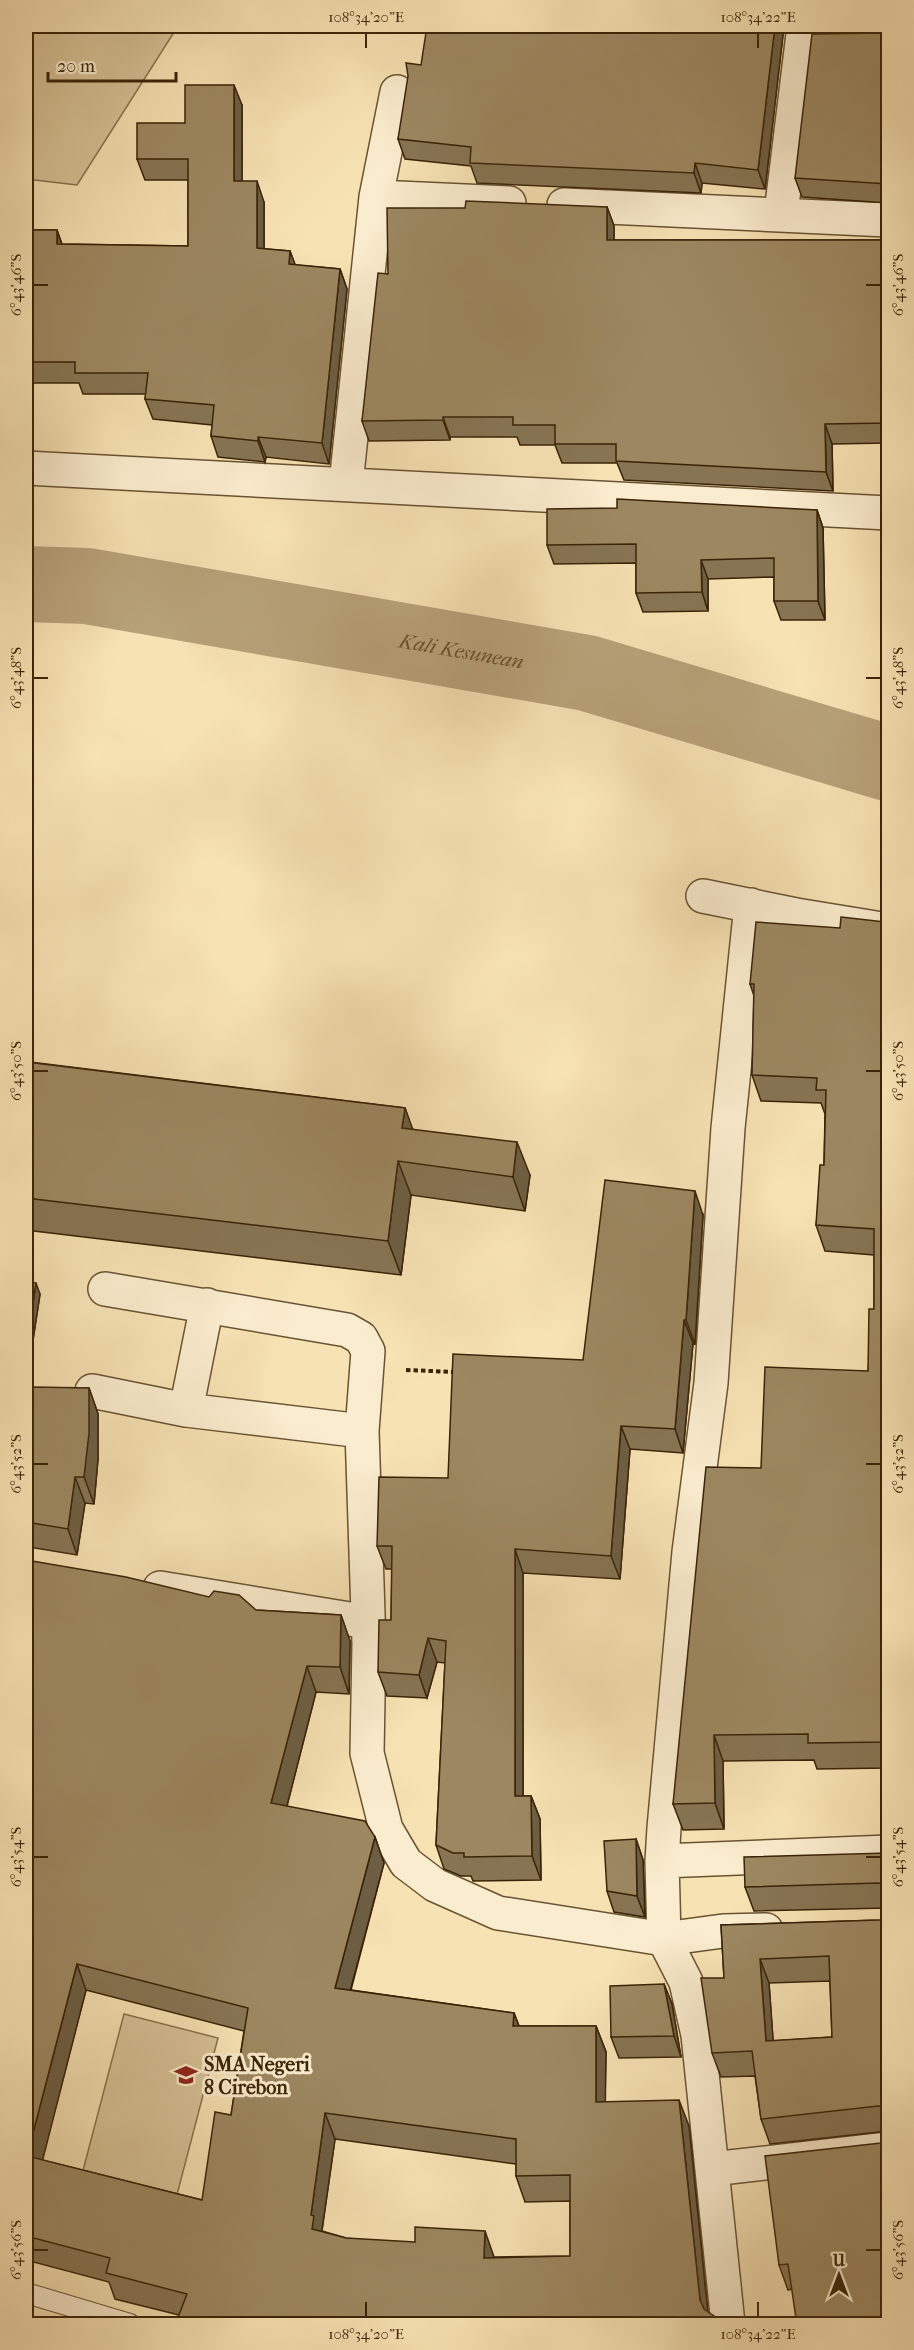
<svg xmlns="http://www.w3.org/2000/svg" width="914" height="2350" font-family="'IM FELL French Canon',serif">
<style>
.green{fill:#d7c296;stroke:#88734e;stroke-width:1.5}
.lines{fill:none;stroke-linecap:round;stroke-linejoin:round}
.river{stroke:#b7a179;stroke-width:76}
.lane-casing{stroke:#695432;stroke-width:22}
.street-casing{stroke:#695432;stroke-width:36}
.path{stroke:#3a2407;stroke-width:4;stroke-dasharray:4.5 3;stroke-linecap:butt}
.lane{stroke:#faecce;stroke-width:20}
.street{stroke:#faecce;stroke-width:33}
.wall{fill:#867453;stroke:#3a2407;stroke-width:1.5;fill-rule:evenodd}
.shaded-wall{fill:#6d5e43;stroke:#3a2407;stroke-width:1.5}
.building{fill:#9c8760;stroke:#3a2407;stroke-width:1.5;fill-rule:evenodd}
.ticks{fill:none;stroke:#3a2407;stroke-width:2}
.labels{text-anchor:middle;stroke-width:6;stroke-linejoin:round;paint-order:stroke}
.poi-label{font-size:20px;font-weight:bold;fill:#3a2407;stroke:#faecce;text-anchor:start}
.water-label{font-size:21px;font-style:italic;fill:#66502f;stroke:#faecce}
.neatline{fill:none;stroke:#3a2407;stroke-width:2}
.ticks-label{font-size:15px;text-anchor:middle;fill:#3a2407}
</style>
<rect width="100%" height="100%" fill="#f7e2b3"/>
<filter id="stains"><feTurbulence type="fractalNoise" baseFrequency=".00333" numOctaves="4"/><feColorMatrix values="0 0 0 0 .2 0 0 0 0 .09 0 0 0 0 .02 0 0 0 .5 -.17"/></filter>
<radialGradient id="worn" r=".72"><stop offset=".6" stop-color="#630" stop-opacity="0"/><stop offset="1" stop-color="#630" stop-opacity=".3"/></radialGradient>
<!-- green -->
<path class="green" d="M26,26H178L77,185L26,179Z
M124,2014L218,2038L174,2206L80,2182Z"/>
<g class="lines">
<!-- river -->
<path class="river" id="s1" d="M26,584L87,586L587,673L888,763"/>
<!-- lane casing -->
<g class="lane-casing">
<path id="lane" d="M26,2293L130,2324"/>
</g>
<!-- street casing -->
<g class="street-casing">
<path id="street" d="M376,197L509,203
M564,205L888,220
M781,213L804,26
M26,468L888,513
M346,484L376,197L397,92
M703,896L796,915L888,930
M751,905L728,1128L711,1383L689,1552L664,1828L662,1861L664,1939L723,1931L766,1930
M105,1289L347,1330L361,1338L368,1351L362,1431L369,1644L367,1753L386,1829L406,1863L435,1885L498,1913L664,1939L686,1982L698,2035L728,2324
M92,1391L186,1410L362,1431
M186,1410L207,1305
M160,1588L368,1622
M662,1861L888,1852
M712,2169L888,2149"/>
</g>
<!-- path -->
<path class="path" d="M406,1370L456,1372"/>
<!-- lane -->
<use href="#lane" class="lane"/>
<!-- street -->
<use href="#street" class="street"/>
</g>
<!-- wall -->
<path class="wall" d="M888,31V203L802,197L795,178L882,33Z
M783,35L765,189L702,183L701,193L477,183L471,166L405,159L398,139L421,65Z
M242,105V181L264,202V249L290,251L295,265L340,269L347,289L329,464L266,457L265,462L218,457L211,436L212,425L153,419L145,399L146,394H83L79,383H26V230H57L62,244L188,246V180H145L137,159L185,123Z
M607,207L614,226V240H888V443L832,444L833,491L624,480L617,463H562L555,445H520L517,437H450V440L369,441L362,421L388,274Z
M817,510L823,528L825,620H781L774,601V577L708,579V611L643,612L636,593V563L554,564L547,545Z
M888,538V635L883,621Z
M888,919V1768L817,1769L814,1760L723,1761L724,1829L683,1830L673,1804L761,1468L868,1371L874,1309V1255L825,1251L816,1225L824,1165L825,1114L821,1103L761,1101L752,1075L754,996L750,984L840,928L885,922Z
M26,1051L30,1062L405,1108L412,1129L530,1175L525,1211L411,1195L401,1275L26,1230Z
M703,1215L695,1344L693,1343L683,1453L630,1449L620,1579L523,1573V1796H531L540,1819L541,1880L473,1881L471,1876H461L444,1869L436,1845L445,1663L437,1662L427,1698L387,1696L378,1672L391,1620L392,1569H386L377,1546L448,1478L583,1360Z
M26,1281L40,1294L33,1340L26,1338Z
M89,1388L98,1414V1459L94,1504L85,1503L77,1555L29,1547L26,1548V1390L33,1391Z
M26,1560L256,1610L341,1615L350,1641L349,1694L316,1692L287,1806L375,1837L384,1863L351,1990L514,2013L519,2026H596L606,2052L605,2102L689,2126L708,2312L179,2315L115,2299L109,2282L26,2260ZM86,1990L244,2031L231,2115L202,2200L42,2160ZM335,2139L516,2164V2176L525,2202L570,2201V2256L494,2257L346,2238L322,2231Z
M636,1839L643,1860L645,1917L614,1912L607,1891Z
M888,1853V1908L754,1911L745,1887Z
M888,1918V2131L770,2144L761,2119L755,2076L721,2077L712,2053L724,1978L721,1925L880,1920ZM830,1981L832,2037L773,2041L769,1983Z
M664,1984L672,2004L681,2057L619,2058L611,2037Z
M881,2143L792,2289L788,2290L779,2265Z"/>
<!-- shaded-wall -->
<path class="shaded-wall" d="M775,26H786L783,35L765,189L758,170Z
M234,85L242,105V202L234,181Z
M695,163L702,183L701,193L694,173Z
M257,181L264,202V269L257,248Z
M607,207L614,226V260L607,240Z
M57,230L64,251L57,244Z
M290,251L298,272L289,264Z
M340,269L347,289L329,464L322,443Z
M443,417L450,437V440L443,420Z
M825,424L832,444L833,491L826,472Z
M258,437L266,457L265,462L258,441Z
M817,510L823,528L825,620L818,601Z
M701,560L708,579V611L702,592Z
M26,1051L30,1064L26,1091Z
M405,1108L417,1141L402,1128Z
M517,1142L530,1175L525,1211L513,1177Z
M398,1161L411,1195L401,1275L388,1241Z
M695,1191L703,1215L695,1344L686,1320Z
M36,1283L40,1294L33,1340L29,1329Z
M684,1320L693,1343L683,1453L675,1429Z
M89,1388L98,1414V1459L94,1504L84,1477Z
M621,1426L630,1449L620,1579L611,1556Z
M75,1477L85,1503L77,1555L68,1529Z
M515,1549L523,1573V1819L515,1796Z
M341,1615L350,1641L349,1694L340,1667Z
M428,1638L437,1662L427,1698L419,1675Z
M307,1666L316,1692L281,1829L271,1803Z
M714,1735L723,1761L724,1829L715,1803Z
M531,1796L540,1819L541,1880L532,1856Z
M375,1837L384,1863L344,2014L335,1988Z
M636,1839L643,1860L645,1917L637,1896Z
M760,1959L769,1983L775,2066L766,2041Z
M77,1964L86,1990L37,2182L27,2156Z
M664,1984L672,2004L681,2057L674,2036Z
M514,2013L524,2039L513,2026Z
M596,2026L606,2052L605,2128L596,2102Z
M679,2100L689,2126L709,2325L700,2300Z
M325,2113L335,2139L321,2236L312,2229L311,2215Z
M485,2231L494,2257V2284L484,2258Z
M714,2316L717,2325H714Z"/>
<!-- building -->
<path class="building" d="M427,26H775L758,170L695,163L694,173L470,163L471,147L398,139L408,76L406,63L421,65Z
M888,31V184L795,178L812,34L882,33Z
M185,85H234V181H257V248L290,251L289,264L340,269L322,443L258,437V441L211,436L214,405L145,399L148,373H75V362H26V230H57V244L188,246V159H137V123H185Z
M466,201L607,207V240H888V423L825,424L826,472L616,461V444H555V425H513V417H443V420L362,421L378,273L388,274L387,208H465Z
M617,499L817,510L818,601H774V558L701,560L702,592L636,593V544L547,545V509L617,508Z
M883,538H888V621H883Z
M841,917L885,922L888,919V1742L808,1743V1734L714,1735L715,1803L673,1804L706,1467L761,1468L765,1367L868,1371L869,1309H874V1229L816,1225L820,1165H824L826,1090H816L817,1078L752,1075L754,984H750L756,922L840,928Z
M26,1062L405,1108L402,1128L517,1142L513,1177L398,1161L388,1241L26,1198Z
M605,1180L695,1191L686,1320H684L675,1429L621,1426L611,1556L515,1549V1796H531L532,1856L464,1857V1853H453L436,1845L446,1641L428,1638L419,1675L378,1672L379,1620H391L392,1546H377L379,1477L448,1478L453,1354L583,1360Z
M26,1281L36,1283L29,1329L26,1328Z
M33,1387L89,1388V1433L84,1477H75L68,1529L26,1522V1390L33,1391Z
M26,1560L126,1577L209,1597L214,1591L239,1595L256,1610L341,1615L340,1667L307,1666L271,1803L365,1821L375,1837L335,1988L514,2013L513,2026H596V2102L679,2100L700,2300L704,2309L714,2316V2325H175L187,2294L106,2273L110,2258L26,2236ZM77,1964L248,2008L231,2115L215,2112L202,2200L27,2156ZM325,2113L516,2139V2176L570,2175V2256L484,2258L485,2231L415,2227V2242L346,2238L312,2229L314,2216L311,2215Z
M636,1839L637,1896L607,1891L604,1841Z
M888,1853V1885L878,1883L745,1887L744,1857Z
M888,1918V2109L886,2107L878,2106L761,2119L752,2051L712,2053L701,1978H724L721,1925L880,1920ZM829,1956L832,2037L766,2041L760,1959Z
M664,1984L674,2036L611,2037L610,1986Z
M888,2140V2325H797L788,2264L779,2265L765,2156L881,2143Z"/>
<!-- ticks -->
<path class="ticks" d="M366,33V48M758,33V48M33,285H48M866,285H881M33,678H48M866,678H881M33,1071H48M866,1071H881M33,1464H48M866,1464H881M33,1857H48M866,1857H881M33,2250H48M866,2250H881M366,2302V2317M758,2302V2317"/>
<!-- icons -->
<defs>
<g id="school-bare" transform="scale(1.8)"><path d="M0-5L7-2L0 1L-7-2ZM-4 1L0 2.5L4 1V4Q0 6-4 4Z" fill="#8f2418" stroke="#faecce" stroke-width="2.5" paint-order="stroke"/></g>
</defs>
<g fill-rule="evenodd">
<use href="#school-bare" x="186" y="2075"/>
</g>
<g class="labels">
<!-- poi labels -->
<g class="poi-label">
<text x="204" y="2071">SMA Negeri<tspan x="204" dy="23">8 Cirebon</tspan></text>
</g>
<!-- water labels -->
<g class="water-label">
<text dy="7" stroke="none"><textPath href="#s1" startOffset="441">Kali Kesunean</textPath></text>
</g>
</g>
<!-- margin -->
<rect width="914" height="2350" fill="none" stroke="#f7e2b3" stroke-width="66"/>
<!-- north arrow -->
<g transform="translate(839 2275)" stroke="#faecce" stroke-width="4.5" paint-order="stroke">
<path d="M0-4.5L10 22L0 15L-10 22Z" fill="#3a2407"/>
<text y="-9" font-size="16" font-weight="bold" text-anchor="middle" fill="#3a2407">U</text>
</g>
<!-- scale -->
<path d="M48 72v9h128v-9" fill="none" stroke="#3a2407" stroke-width="3"/>
<text x="57" y="72" font-size="18" fill="#3a2407" stroke="#faecce" stroke-width="4.5" paint-order="stroke">20 m</text>
<rect x="33" y="33" width="848" height="2284" class="neatline"/>
<g class="ticks-label">
<text x="366" y="22">108°34'20"E</text>
<text x="758" y="22">108°34'22"E</text>
<text transform="translate(16 285) rotate(-90)" y="5">6°43'46"S</text>
<text transform="translate(898 285) rotate(-90)" y="5">6°43'46"S</text>
<text transform="translate(16 678) rotate(-90)" y="5">6°43'48"S</text>
<text transform="translate(898 678) rotate(-90)" y="5">6°43'48"S</text>
<text transform="translate(16 1071) rotate(-90)" y="5">6°43'50"S</text>
<text transform="translate(898 1071) rotate(-90)" y="5">6°43'50"S</text>
<text transform="translate(16 1464) rotate(-90)" y="5">6°43'52"S</text>
<text transform="translate(898 1464) rotate(-90)" y="5">6°43'52"S</text>
<text transform="translate(16 1857) rotate(-90)" y="5">6°43'54"S</text>
<text transform="translate(898 1857) rotate(-90)" y="5">6°43'54"S</text>
<text transform="translate(16 2250) rotate(-90)" y="5">6°43'56"S</text>
<text transform="translate(898 2250) rotate(-90)" y="5">6°43'56"S</text>
<text x="366" y="2339">108°34'20"E</text>
<text x="758" y="2339">108°34'22"E</text>
</g>
<rect width="100%" height="100%" filter="url(#stains)"/>
<rect width="100%" height="100%" fill="url(#worn)"/>
</svg>
